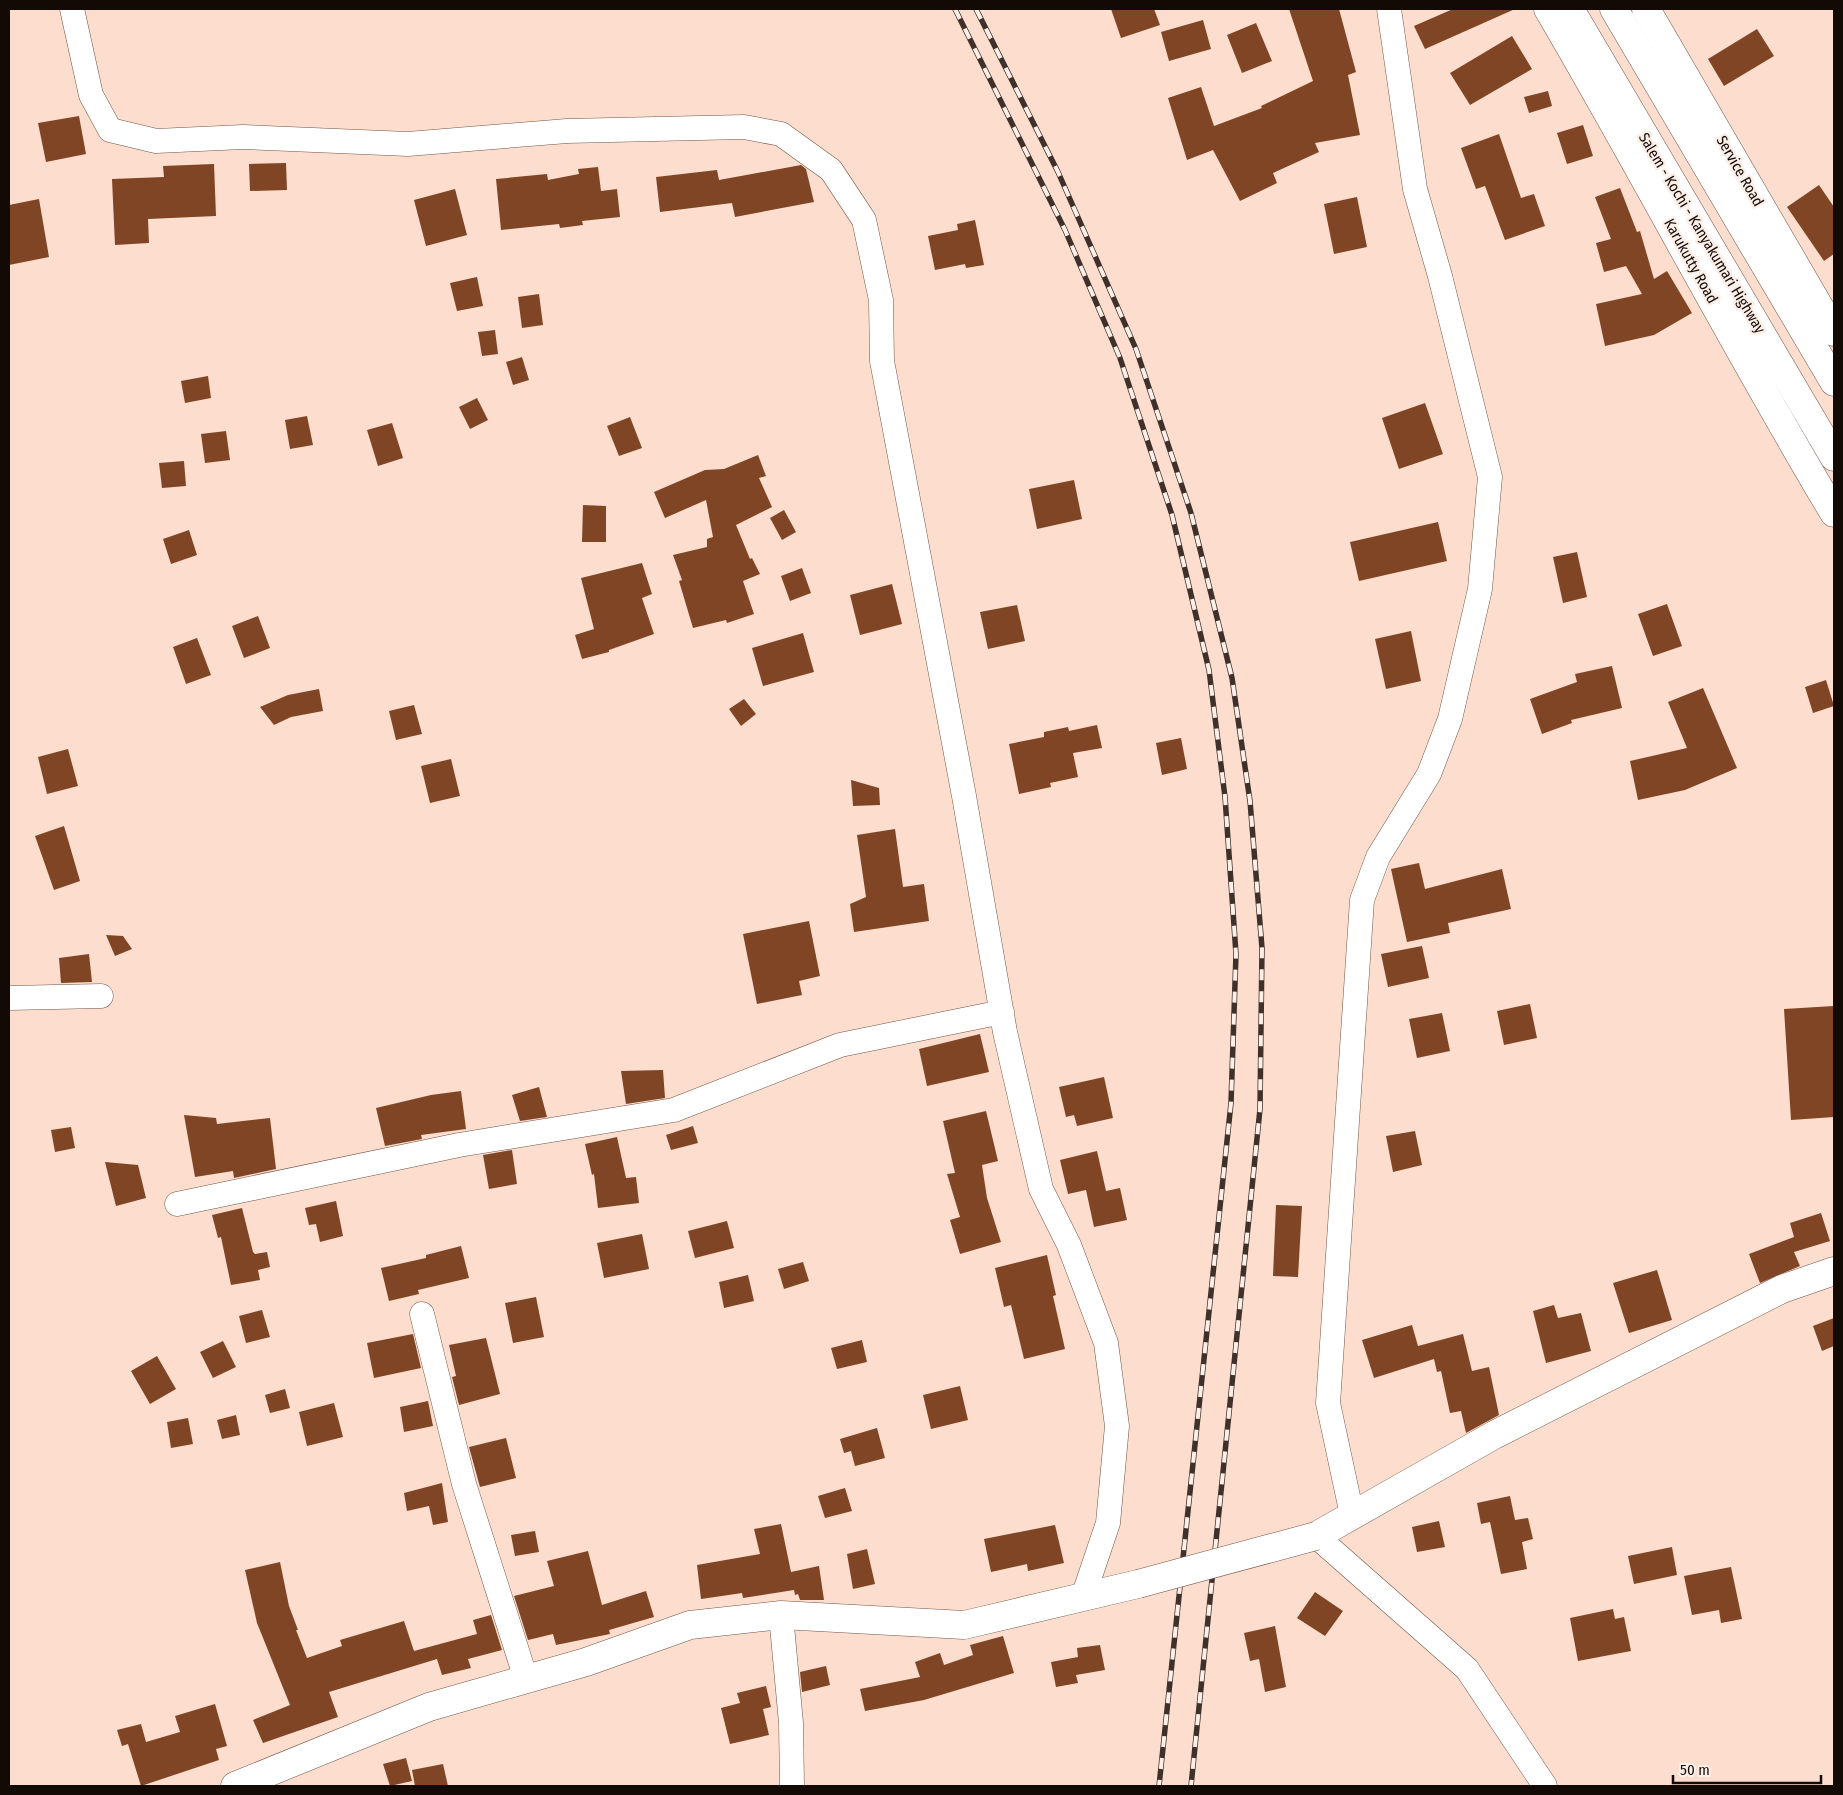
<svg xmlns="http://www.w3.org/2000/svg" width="1843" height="1795" font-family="'Fira Sans Condensed',sans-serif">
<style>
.building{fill:#7f4525}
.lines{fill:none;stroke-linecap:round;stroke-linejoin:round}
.minor-casing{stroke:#715649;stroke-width:25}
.tertiary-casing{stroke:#715649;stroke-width:29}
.secondary-casing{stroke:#715649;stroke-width:29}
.trunk-casing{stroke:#715649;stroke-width:29}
.minor{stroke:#fff;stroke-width:24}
.tertiary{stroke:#fff;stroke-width:28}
.secondary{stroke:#fff;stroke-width:28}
.trunk{stroke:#fff;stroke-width:28}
.rail-casing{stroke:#3f312a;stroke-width:5.5}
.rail{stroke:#fcefe8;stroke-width:4;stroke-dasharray:11;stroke-linecap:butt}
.secondary-bridge-casing{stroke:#715649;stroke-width:29;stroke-linecap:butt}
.secondary-bridge{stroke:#fff;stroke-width:28}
.labels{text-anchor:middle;stroke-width:5;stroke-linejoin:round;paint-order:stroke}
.street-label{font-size:15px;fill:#130905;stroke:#fcefe8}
</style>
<rect width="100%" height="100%" fill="#fdddcd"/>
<!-- building -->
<path class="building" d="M1111,9H1154L1160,25L1121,38Z
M1289,9H1339L1356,72L1348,75L1360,135L1315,143L1319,152L1273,173L1277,183L1240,201L1213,150L1187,160L1168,98L1201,87L1214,126L1262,108L1261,106L1313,81Z
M1453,9H1515L1425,49L1414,26Z
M1203,20L1211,49L1169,61L1161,32Z
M1256,23L1272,61L1242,73L1227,35Z
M1757,29L1774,56L1724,86L1708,59Z
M1512,36L1532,69L1470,105L1450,73Z
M1548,91L1552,106L1529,113L1524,97Z
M79,116L86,154L46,162L38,123Z
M1583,125L1593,156L1567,164L1557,133Z
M1499,134L1521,198L1534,194L1545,226L1505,240L1485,186L1476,189L1461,148Z
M286,163L287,190L250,191L249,164Z
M214,164L216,216L148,219L149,243L115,245L112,179L164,177L163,166Z
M801,165L806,169L814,202L735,217L732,203L660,212L656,177L717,170L719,180Z
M598,167L601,191L617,189L620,217L582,221L583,225L560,228L559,224L501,230L496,179L547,174L548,180L579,174L578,169Z
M1819,185L1834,207V254L1824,261L1787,207Z
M1620,188L1637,232L1640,231L1654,279L1667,271L1692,313L1654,335L1605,346L1596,304L1642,294L1626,266L1604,272L1596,243L1611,239L1595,197Z
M455,189L467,235L426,246L414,200Z
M1357,197L1367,247L1334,254L1324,204Z
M39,199L49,257L9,265V205Z
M975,220L984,265L966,268L965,264L935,270L928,236L958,230L957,224Z
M477,277L483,306L457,311L450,283Z
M539,294L543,325L522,328L518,297Z
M495,330L498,354L482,356L478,332Z
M522,357L529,380L513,385L506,362Z
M208,376L211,398L185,403L181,381Z
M477,398L488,420L470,429L459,407Z
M1425,403L1443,454L1399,469L1382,418Z
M307,416L313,445L290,449L285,420Z
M630,417L642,448L619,456L607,426Z
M392,423L403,458L378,466L367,430Z
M226,431L230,460L205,463L201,434Z
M758,455L766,476L759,478L772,507L736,525L750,559L752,558L760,574L743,581L754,614L727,623L726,620L693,628L679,581L682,580L673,555L707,547V539L713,537L706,500L665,518L654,492L705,470L724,469Z
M184,461L186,486L162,488L159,463Z
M1074,480L1082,519L1037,529L1029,489Z
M583,505L606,506V542H582Z
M784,510L796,532L782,540L770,518Z
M1438,522L1447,561L1359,581L1350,542Z
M189,530L197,555L171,564L163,539Z
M1577,552L1587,597L1563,603L1553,557Z
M642,563L652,594L642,598L654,634L609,650V652L582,659L575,635L594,629L581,578Z
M802,568L811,593L790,601L781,576Z
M892,584L902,624L860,635L850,595Z
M1667,604L1682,646L1653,656L1638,614Z
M1017,605L1025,641L988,649L980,612Z
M258,616L270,648L244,658L232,626Z
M1411,631L1421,681L1386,689L1375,639Z
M803,633L814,672L763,686L752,648Z
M197,638L211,675L186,684L173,647Z
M1612,666L1622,708L1571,720L1572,723L1542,734L1530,699L1577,682L1575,674Z
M1826,680L1834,706L1813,713L1805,687Z
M1703,688L1737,768L1685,790L1638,800L1630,761L1687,748L1668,702Z
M319,689L323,711L291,717L274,725L260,707L288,695Z
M744,699L756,714L741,726L729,709Z
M414,705L422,734L396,740L389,711Z
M1097,725L1102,748L1073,753L1078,777L1050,783L1051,787L1019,794L1009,744L1044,737V732L1068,727L1069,731Z
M1181,738L1187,769L1162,775L1156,743Z
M68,749L78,786L47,794L38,757Z
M451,759L460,796L430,803L421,766Z
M851,780L879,788L880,805L853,806Z
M64,826L80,881L54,890L35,836Z
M895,829L903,887L924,884L929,921L854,932L850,904L866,897L857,835Z
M1419,863L1425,889L1502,869L1511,909L1448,923L1450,933L1407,942L1391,869Z
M809,921L820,976L799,981L802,995L757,1004L743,934Z
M106,935L123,936L132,949L115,956Z
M1422,946L1429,978L1388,987L1381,954Z
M89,954L92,982L61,983L59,958Z
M1530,1004L1537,1038L1504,1045L1497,1011Z
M1834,1006V1117L1791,1120L1784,1009Z
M1442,1013L1450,1051L1417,1058L1409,1019Z
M980,1034L989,1072L927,1086L919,1049Z
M663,1070L665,1098L626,1104L621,1071Z
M1104,1077L1113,1118L1077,1126L1074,1115L1066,1117L1059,1087Z
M539,1087L547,1117L520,1121L512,1095Z
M461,1091L466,1129L421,1135L422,1139L385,1146L376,1108L431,1095Z
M986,1111L998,1161L982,1165L987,1198L1001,1242L960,1254L950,1220L960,1217L947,1174L955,1173L943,1121Z
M184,1115L216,1118L217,1124L270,1118L276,1169L234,1178L233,1171L195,1177Z
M693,1126L698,1143L671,1150L666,1135Z
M71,1127L75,1148L55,1152L51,1130Z
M1415,1131L1422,1165L1393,1172L1386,1136Z
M617,1137L626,1178L636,1177L639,1203L598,1208L594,1174L592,1175L585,1144Z
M512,1150L517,1184L489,1189L483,1155Z
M1097,1151L1106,1191L1120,1188L1127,1220L1094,1227L1086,1190L1068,1194L1060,1160Z
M105,1162L138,1165L146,1198L116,1206Z
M336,1201L343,1236L320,1242L316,1224L309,1225L305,1208Z
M1276,1205L1302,1206L1298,1277L1273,1276Z
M242,1208L253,1252L255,1254L267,1252L270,1267L258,1270L260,1280L231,1285L221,1237L218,1238L212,1215Z
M1821,1213L1830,1241L1794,1252L1800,1266L1760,1283L1749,1254L1794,1237L1790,1223Z
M727,1221L734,1248L695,1258L688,1231Z
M642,1234L649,1269L604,1278L597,1243Z
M461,1246L469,1278L418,1290L419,1294L389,1301L381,1268L426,1258V1255Z
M1047,1255L1056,1295L1053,1296L1065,1349L1024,1359L1011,1305L1004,1307L995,1268Z
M803,1262L809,1281L784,1289L778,1269Z
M1657,1270L1672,1320L1629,1333L1613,1283Z
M748,1275L754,1301L724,1308L719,1282Z
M536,1297L544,1337L513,1343L505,1303Z
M1554,1305L1558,1318L1581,1313L1591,1351L1546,1363L1533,1311Z
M262,1310L270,1337L246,1343L239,1316Z
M1834,1318V1346L1822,1351L1813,1326Z
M1412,1325L1418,1346L1463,1334L1472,1371L1489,1367L1499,1415L1466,1433L1461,1411L1450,1413L1441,1371L1437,1372L1434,1359L1374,1378L1362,1340Z
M413,1334L421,1368L374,1378L367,1343Z
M486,1338L500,1394L459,1405L452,1377L456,1376L449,1345Z
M862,1340L867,1362L837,1369L831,1348Z
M223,1341L236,1367L213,1378L200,1352Z
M157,1356L176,1389L150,1404L131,1371Z
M960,1386L968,1420L931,1429L923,1395Z
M285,1389L290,1408L270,1413L265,1395Z
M428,1401L433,1426L404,1432L400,1407Z
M334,1403L343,1437L307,1446L299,1412Z
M236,1415L240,1435L222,1439L217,1420Z
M188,1418L193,1444L171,1448L167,1422Z
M877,1428L885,1458L855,1466L851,1451L844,1453L840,1439Z
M506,1438L516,1478L480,1487L469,1447Z
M442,1483L448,1522L433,1525L429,1506L407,1511L404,1493Z
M845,1488L852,1511L825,1518L818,1496Z
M1510,1496L1515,1520L1528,1518L1533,1539L1522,1542L1527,1569L1501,1574L1490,1522L1481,1524L1477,1503Z
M1439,1521L1445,1547L1417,1552L1412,1527Z
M781,1524L791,1572L819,1566L824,1600H800L798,1594L795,1595L794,1590L743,1598L742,1593L701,1599L697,1565L760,1554L754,1529Z
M1055,1525L1064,1563L1028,1571L1027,1564L991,1572L984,1539Z
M535,1531L539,1552L515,1556L511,1535Z
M1672,1547L1677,1575L1634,1584L1628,1556Z
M867,1549L875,1584L853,1589L847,1554Z
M588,1551L602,1605L646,1591L654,1617L609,1630L610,1634L556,1645L553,1634L528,1640L514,1596L554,1586L547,1561Z
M280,1562L289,1606L298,1630H296L307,1658L342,1646L340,1640L404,1621L414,1651L477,1634L473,1620L491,1615L502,1650L468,1659L471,1668L442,1675L437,1659L329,1692L338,1717L263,1743L253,1720L290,1705L257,1623L245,1570Z
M1731,1567L1742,1619L1721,1623L1719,1610L1692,1615L1684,1576Z
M1315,1592L1343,1611L1325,1636L1297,1618Z
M1613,1609L1615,1619L1624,1617L1631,1651L1578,1661L1570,1618Z
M1275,1626L1286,1687L1265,1692L1259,1659L1250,1661L1244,1633Z
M1003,1636L1014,1673L924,1700L865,1711L860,1689L920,1677L915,1662L940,1653L944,1665L973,1655L970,1645Z
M1100,1645L1105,1670L1076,1675L1078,1683L1056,1687L1051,1662L1078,1657L1077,1648Z
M826,1666L830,1685L802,1692L800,1672Z
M766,1686L771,1707L763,1709L769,1735L730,1744L721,1708L740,1703L737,1693Z
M215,1704L227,1746L216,1749L219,1760L141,1786L128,1744L122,1746L117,1730L141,1724L146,1742L180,1732L175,1716Z
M406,1758L412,1781L390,1786L383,1764Z
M443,1764L448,1786H415L412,1770Z"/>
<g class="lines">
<!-- minor casing -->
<g class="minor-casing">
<path id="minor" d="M72,9L91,95L110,130L156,141L243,137L408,144L567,131L744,127L781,134L831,170L864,220L881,300L882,361L964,796L1005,1032L1041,1189L1069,1245L1106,1343L1117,1426L1108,1523L1083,1597
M9,998L101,996
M177,1204L459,1145L674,1110L840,1045L1002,1012
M422,1314L464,1484L526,1679
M1352,1515L1328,1403L1362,900L1378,857L1429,774L1450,719L1480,589L1490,477L1440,276L1415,189L1389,9
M1316,1536L1467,1669L1545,1786
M781,1615L791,1723L792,1786"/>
</g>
<!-- tertiary casing -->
<g class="tertiary-casing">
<path id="tertiary" d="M1548,9C1646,176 1735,348 1834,513
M1646,9L1834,332"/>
</g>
<!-- secondary casing -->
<g class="secondary-casing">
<path id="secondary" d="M1316,1536L1494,1435L1782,1289L1834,1271
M235,1786L429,1707L586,1662L690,1625L781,1615L964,1625L1138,1584"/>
</g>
<!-- trunk casing -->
<g class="trunk-casing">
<path id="trunk" d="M1570,9L1834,457
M1614,9L1834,382"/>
</g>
<!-- minor -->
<use href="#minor" class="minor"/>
<!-- tertiary -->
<use href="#tertiary" class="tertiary"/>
<!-- secondary -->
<use href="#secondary" class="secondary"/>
<!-- trunk -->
<use href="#trunk" class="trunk"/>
<!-- rail casing -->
<g class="rail-casing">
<path id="rail" d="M955,9L1065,230L1120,358L1172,515L1209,670L1225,797L1236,954L1231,1103L1159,1786
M976,9L1058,172L1136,349L1191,513L1232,678L1250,801L1262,948L1260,1109L1191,1786"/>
</g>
<!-- rail -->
<use href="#rail" class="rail"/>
<!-- secondary-bridge casing -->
<g class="secondary-bridge-casing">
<path id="secondary-bridge" d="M1138,1584L1316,1536"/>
</g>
<!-- secondary-bridge -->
<use href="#secondary-bridge" class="secondary-bridge"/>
</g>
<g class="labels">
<!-- street labels -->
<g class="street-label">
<text transform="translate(1740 171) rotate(60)" y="5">Service Road</text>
<text transform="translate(1702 233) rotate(59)" y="5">Salem - Kochi - Kanyakumari Highway</text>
<text transform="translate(1691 261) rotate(61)" y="5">Karukutty Road</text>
</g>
</g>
<!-- border -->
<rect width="1843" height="1795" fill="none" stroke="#130905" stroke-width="20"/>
<!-- scale -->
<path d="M1673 1775v8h148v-8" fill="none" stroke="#130905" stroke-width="2.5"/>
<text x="1680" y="1775" font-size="15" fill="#130905" stroke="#fcefe8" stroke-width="4" paint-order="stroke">50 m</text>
</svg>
